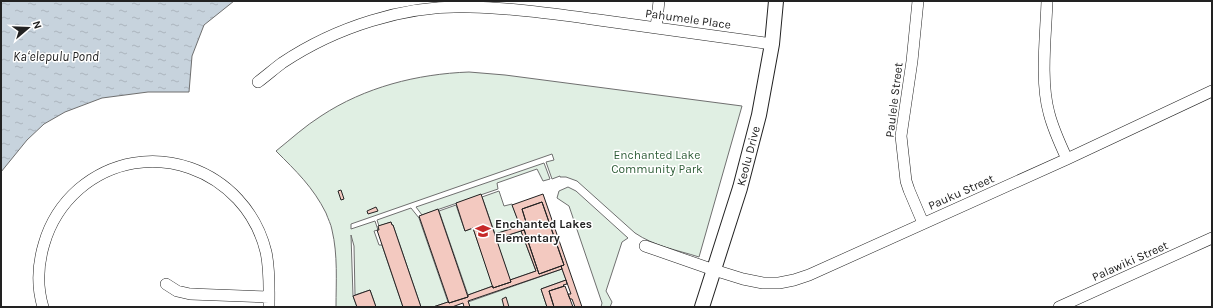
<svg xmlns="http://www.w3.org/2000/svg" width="1213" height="308" font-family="Karla,sans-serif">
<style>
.green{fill:#e0efe3;stroke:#6f6f6f}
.water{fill:url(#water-ripples);stroke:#6f6f6f}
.building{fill:#f3c9c0;stroke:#222}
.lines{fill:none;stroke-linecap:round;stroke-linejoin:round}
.minor-casing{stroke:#222;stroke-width:12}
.major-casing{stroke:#222;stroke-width:16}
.minor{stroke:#fff;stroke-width:11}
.major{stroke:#fff;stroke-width:14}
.labels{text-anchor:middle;stroke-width:3;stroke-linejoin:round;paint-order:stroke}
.street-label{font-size:12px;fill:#222;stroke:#fff}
.park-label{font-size:12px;fill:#2f5e38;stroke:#fff}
.poi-label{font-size:12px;font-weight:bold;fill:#222;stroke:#fff;text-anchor:start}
.water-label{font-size:13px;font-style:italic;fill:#222;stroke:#fff}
</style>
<defs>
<pattern id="water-ripples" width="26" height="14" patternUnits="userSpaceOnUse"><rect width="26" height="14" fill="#c7d3dd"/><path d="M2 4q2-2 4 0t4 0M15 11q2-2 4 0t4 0" fill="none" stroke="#abb5bd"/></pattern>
</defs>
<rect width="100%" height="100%" fill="#fff"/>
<!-- green -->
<path class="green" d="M469,72L505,75L742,106L699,257C677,250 654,246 635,233L577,181L566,177H560V176L552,179L546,162L554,160L552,154L351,224V229L375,221L378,230L374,231L379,245H382L403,307H376L370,290L355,295L354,246L351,235L353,296L357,307H336C336,282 338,255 332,230C331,224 328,219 326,213C313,187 296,171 276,151C291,139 305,126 321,116C365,87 417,74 469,72Z
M544,163L550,179L543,181L537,169L497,183L498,189L422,215L416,207Z
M568,187L576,191L628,238L622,242L606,291L612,302L610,307H601L602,303L569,206L557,198L559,191Z
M499,191L504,206L512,204L520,226L495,234L482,197Z
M456,205L465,231L473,228L493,286L468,295L439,211Z
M411,208L419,218L448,302L433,307H421L393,225H392L391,222L379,226L377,220Z
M521,231L536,271L510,280L496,239Z
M562,269L566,280L541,289L547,307H470L468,302Z"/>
<!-- water -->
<path class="water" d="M1,1H234L204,25L192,56L189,92H148L102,98L65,112L44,124L27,140L1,172Z"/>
<!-- building -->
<path class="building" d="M341,190L344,199L341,200L338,191Z
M481,194L511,282L493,288L473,228L465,231L456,203Z
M543,194L582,307H575L572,299H570L568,294H571L561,266L564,265L542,202L522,209L526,222L522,223L524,230L496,239L495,234L520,226L512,205Z
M542,202L564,265L539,274L522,223L526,222L522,209Z
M376,207L378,211L368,214L367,211Z
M438,209L468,297L449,303L419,216Z
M391,222L392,225H393L421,307H403L377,230H379L378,226Z
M524,230L539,274L561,266L562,269L468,301L470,307H464L463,303L452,307H433L448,302L449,303L468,297V295L493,286V288L511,282L510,280L536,271L521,231Z
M566,280L567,284L563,285L564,286L549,291L554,307H547L541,289Z
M565,286L573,307H554L549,291Z
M370,290L376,307H357L353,296Z
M506,297L509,307H504L502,299Z"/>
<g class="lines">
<!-- minor casing -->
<g class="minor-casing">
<path id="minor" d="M918,1L912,61L901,136L906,181L909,190L923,223
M1047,1C1046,34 1040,81 1049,113C1053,129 1060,144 1067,159
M656,28L659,1
M258,82C266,76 274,69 282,63C336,27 404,5 470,7C513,8 556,14 599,20C657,28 714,36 772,44
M645,246L714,270L743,279L763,283H779L794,280L809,275L1067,159L1212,91
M166,284L177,291L190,294L269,297
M43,307C37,287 38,264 44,244C50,223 63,203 79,189C146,132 246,169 266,252C270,270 269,289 269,307
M1059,307L1212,238"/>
</g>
<!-- major casing -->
<g class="major-casing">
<g id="major">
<path id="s1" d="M702,307L740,188L759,115L772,44L776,1"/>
</g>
</g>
<!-- minor -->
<use href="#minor" class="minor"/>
<!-- major -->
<use href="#major" class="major"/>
</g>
<!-- icons -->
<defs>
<g id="school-bare" transform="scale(1.2)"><path d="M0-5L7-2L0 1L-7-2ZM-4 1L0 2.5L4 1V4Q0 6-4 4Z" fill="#c62828" stroke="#fff" stroke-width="2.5" paint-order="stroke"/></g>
</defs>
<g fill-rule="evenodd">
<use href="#school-bare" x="483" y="231"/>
</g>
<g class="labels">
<!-- street labels -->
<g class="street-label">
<text transform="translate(688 19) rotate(8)" y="4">Pahumele Place</text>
<text transform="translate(894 100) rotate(-83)" y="4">Paulele Street</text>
<text dy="4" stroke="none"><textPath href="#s1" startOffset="158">Keolu Drive</textPath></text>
<text transform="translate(961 192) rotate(-24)" y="4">Pauku Street</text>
<text transform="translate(1130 261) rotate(-24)" y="4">Palawiki Street</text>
</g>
<!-- park labels -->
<g class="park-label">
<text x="657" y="159">Enchanted Lake<tspan x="657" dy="14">Community Park</tspan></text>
</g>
<!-- poi labels -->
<g class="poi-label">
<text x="495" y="228">Enchanted Lakes<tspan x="495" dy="14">Elementary</tspan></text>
</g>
<!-- water labels -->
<g class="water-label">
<text x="56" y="61">Kaʻelepulu Pond</text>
</g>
</g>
<!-- border -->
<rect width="1213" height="308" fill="none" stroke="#222222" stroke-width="4"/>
<!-- north arrow -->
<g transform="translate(28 28) rotate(71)" stroke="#ffffff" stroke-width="3" paint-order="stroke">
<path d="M0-3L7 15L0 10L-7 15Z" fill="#222222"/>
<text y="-6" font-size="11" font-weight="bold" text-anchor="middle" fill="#222222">N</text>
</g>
</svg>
